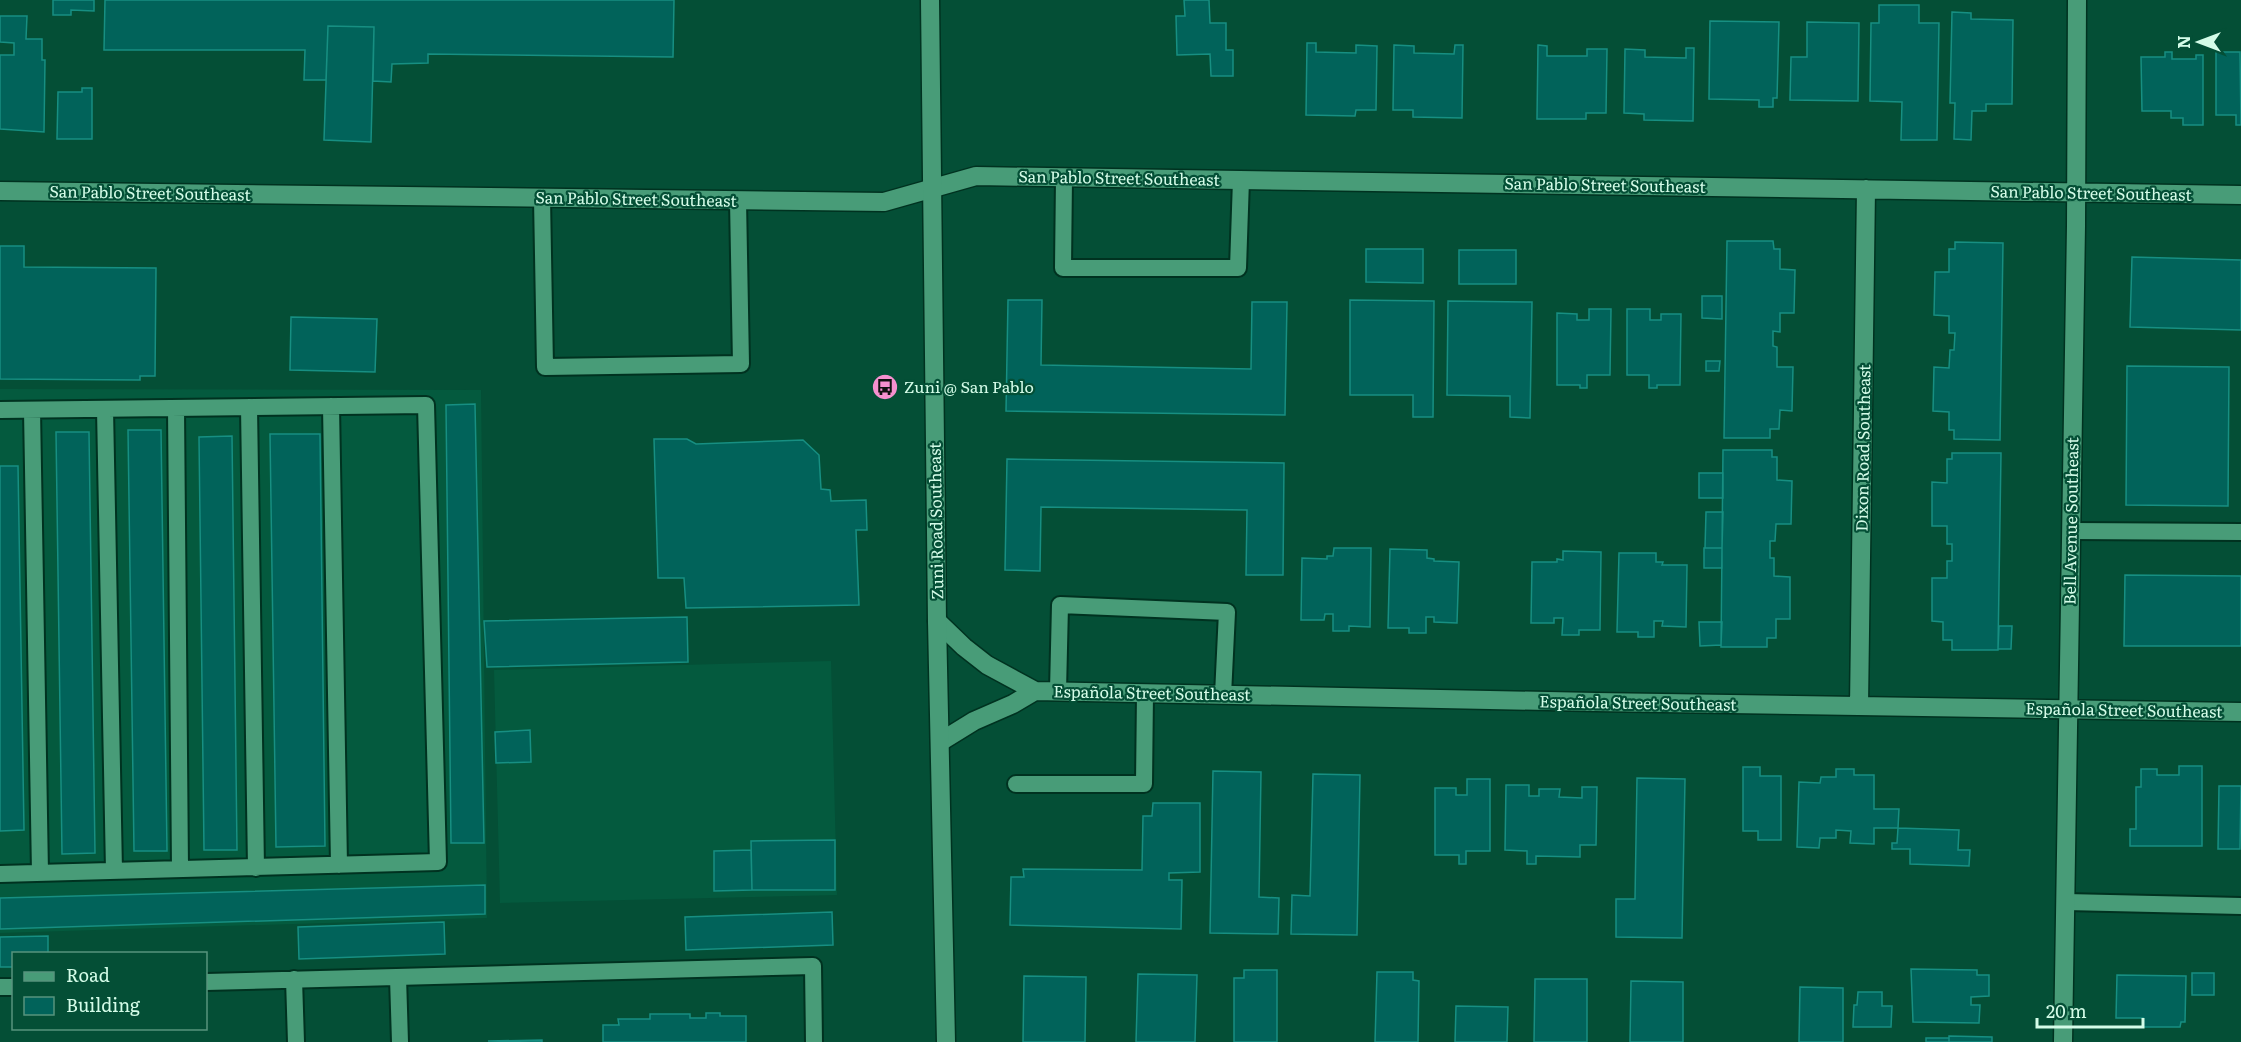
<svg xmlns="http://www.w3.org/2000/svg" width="2241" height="1042" font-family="Literata,serif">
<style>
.built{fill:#045a3e}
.building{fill:#01635a;stroke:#178f82;stroke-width:1.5}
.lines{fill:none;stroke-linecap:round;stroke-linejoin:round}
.lane-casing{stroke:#003220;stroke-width:20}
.street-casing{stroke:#003220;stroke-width:21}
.secondary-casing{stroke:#003220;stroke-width:21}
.lane{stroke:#489c78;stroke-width:16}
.street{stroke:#489c78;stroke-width:18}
.secondary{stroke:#489c78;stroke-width:18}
.labels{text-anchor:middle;stroke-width:4.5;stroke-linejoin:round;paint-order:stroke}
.street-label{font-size:16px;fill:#d4fce8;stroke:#044f36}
.poi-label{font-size:16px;fill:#d4fce8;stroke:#044f36;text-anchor:start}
</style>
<rect width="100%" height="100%" fill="#044f36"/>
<!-- built -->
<path class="built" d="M0,389L481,390L487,918L0,933Z
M831,661L837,895L500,903L494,670Z"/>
<!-- building -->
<path class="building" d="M53,0H94V11L71,10V15H53Z
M105,0H674L673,57L428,54V63L392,64L391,82L373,81L374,27L328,26L326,80H304L305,50H104Z
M1184,0H1209L1210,23H1226V50H1233V76H1211L1210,54L1177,55L1176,16H1185Z
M1879,5H1919V23H1939L1937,140H1901L1902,102L1870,101L1871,23H1879Z
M1952,12L1971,13V19L2013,20L2012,104H1986V111H1972L1971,140L1954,139L1955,103H1950Z
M0,16H27L26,39H42V60H45L44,132L0,129V55H14V43L0,42Z
M1710,21L1779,22L1777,98H1773V107H1759V100L1709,99Z
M1807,22L1859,23L1858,101L1790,100L1791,57H1807Z
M328,26L374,27L371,142L324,140Z
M1307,43H1316V52L1356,53V45L1377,46L1376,110H1356L1355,116L1306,115Z
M1394,45L1414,46V53L1454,54L1455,45H1463L1462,118L1413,117V110H1393Z
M1538,45L1547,46V56H1587V49H1607L1606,113H1586V119H1537Z
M1686,48H1694L1693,121L1644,120V114L1624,113L1625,49L1645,50V57L1686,58Z
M2165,52H2172V59H2196V55H2203V125H2183V118H2171V111H2142L2141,57H2165Z
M2216,52H2240L2241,125H2236V115H2216Z
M82,88H92V139H57L58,92H82Z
M1727,241H1773L1774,249H1780V269L1795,270L1794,313H1780V332L1773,331V346L1777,347V367H1793L1792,411L1780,410L1779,429H1770V438H1724Z
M1955,242L2003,243L2000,440L1954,439V430H1949V412L1933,411L1934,367L1949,368L1950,350H1954L1955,333H1949V316L1934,315L1935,272H1949V249H1955Z
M0,246H24V267L156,268L155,376H140V380L0,379Z
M1366,249H1423V283L1366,282Z
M1459,250H1516V284H1459Z
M2132,257L2241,260V330L2130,327Z
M1702,296H1722V319L1702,318Z
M1008,300H1042L1041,365L1251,369L1252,302H1287L1285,415L1006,411Z
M1350,300L1434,301L1433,417H1413V395H1350Z
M1448,301L1532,302L1530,418L1510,417V396L1447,395Z
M1589,309H1611L1610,375H1587V388H1580V385H1557V313L1577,314V320H1589Z
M1627,309H1650V320H1661V314H1681L1680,385H1657V388H1649V375H1627Z
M291,317L377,319L375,372L290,370Z
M1706,361H1720L1719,371H1706Z
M2127,366L2229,367L2228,506L2126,505Z
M475,404L484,843H451L446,405Z
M128,430H161L167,851H134Z
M56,432H89L95,853L62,854Z
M270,434H320L325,846L276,847Z
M232,436L237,850H204L199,437Z
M654,439H687L696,444L803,440L819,455L821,489L830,490L831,501L866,500L867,530H856L859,605L686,608L684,578H658Z
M1723,450H1772V457H1777V480L1792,481L1791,524H1776L1775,541H1770V558H1774V576L1790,577V619H1776V638H1767V647H1721Z
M1952,453H2001L1998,650H1952V640H1943V622L1932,621V578H1947V561H1952V544H1947V526H1932V482L1947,483V459H1952Z
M1007,459L1284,463L1283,575H1246L1247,510L1041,507L1040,571L1005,570Z
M0,466H18L24,830L0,831Z
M1699,473H1723V498H1699Z
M1706,512H1723L1722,548H1705Z
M1334,548H1371L1370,627L1349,626V631H1333V614H1325L1324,620H1301L1302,558L1327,559V556H1333Z
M1704,548H1722V568H1704Z
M1390,549L1427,550V558L1434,559V561L1459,562L1457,623L1434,622V617H1426V633H1409V628H1388Z
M1563,551L1601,552L1600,630H1579V635H1562L1563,618H1554V623H1531L1532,562H1557V559L1563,560Z
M1619,553H1656V562H1663L1662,565H1687L1686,627L1662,626L1663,621H1654V637H1638V632H1617Z
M2125,575L2241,576V646H2124Z
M687,617L688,662L487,667L484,621Z
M1699,622H1722L1721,645L1700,646Z
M1999,626H2012L2011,649H1998Z
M530,730L531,762L496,763L495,732Z
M2179,766H2202V846H2130V829H2136V787H2141V769H2157V775H2179Z
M1743,767H1760V776H1781V840H1758V831H1743Z
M1836,769H1854V775H1874V809H1899L1898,828H1874V844L1850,843L1851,831L1836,830V838H1820L1819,848L1797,847L1799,782L1820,783L1821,777H1836Z
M1213,771L1261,772L1259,897L1279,898L1278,934L1210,933Z
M1313,774L1360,775L1357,935L1291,934L1292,895L1310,896Z
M1637,778L1685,779L1682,938L1616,937V899H1635Z
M1467,779H1490V851H1466V864H1459V855H1435V788H1456V795H1467Z
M1506,785H1529V796H1539V789H1560L1559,797L1582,798V787H1597L1596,845H1580V857L1536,856V864H1527V851L1505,850Z
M2219,786H2241L2240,849H2218Z
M1153,803H1200V872L1169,873V880H1182L1181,929L1010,925L1011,877H1024L1023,869L1142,870L1143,816H1152Z
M1898,828L1959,830L1958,850H1970L1969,866L1910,864V849H1892V843H1897Z
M835,840V890H752L751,841Z
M751,850L752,890L714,891V851Z
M485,885V914L0,929V898Z
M832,912L833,945L686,950L685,917Z
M444,922L445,954L299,959L298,927Z
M48,936V954H14V967H0V937Z
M1911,969L1977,970V975H1989V996L1971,997V1005H1980L1979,1023L1913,1022Z
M1244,970H1277V1042H1234V978H1244Z
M1377,972H1413V980L1419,981L1418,1042H1375Z
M2192,973H2214V995H2192Z
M1138,974L1197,975L1195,1042H1136Z
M2117,975L2186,976L2185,1022H2181L2180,1027H2143V1018H2116Z
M1024,976L1086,977L1085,1042H1023Z
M1535,979H1587V1042H1534Z
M1631,981L1683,982V1042H1630Z
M1800,987L1843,988V1042H1799Z
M1858,992H1882V1006H1892L1891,1027H1853L1854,1005H1857Z
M1456,1006L1508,1007L1507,1042H1455Z
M706,1013H720V1016H746V1042H603V1025H619L618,1019H650V1014H690V1018H706Z
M1949,1036L1992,1037V1042H1949Z
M1926,1038H1949V1042H1926Z
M542,1040V1042L488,1041Z"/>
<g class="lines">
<!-- lane casing -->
<g class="lane-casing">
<path id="lane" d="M1064,178L1063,268H1238L1241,180
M542,198L545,367L741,364L738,200
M331,406L339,865
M249,407L256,868
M176,408L180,869
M105,409L114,871
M0,410L426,405L438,862L0,874
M32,410L40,873
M2071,531L2241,532
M1058,691L1060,605L1227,612L1223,695
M1016,784H1144L1145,693
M2066,902L2241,906
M398,977L400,1042
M294,979L296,1042
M206,982L813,966L814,1042
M0,987H14"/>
</g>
<!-- street casing -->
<g class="street-casing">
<path id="street" d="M0,191L884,202L976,176L2241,195
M937,621L964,647L987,665L1035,691L1596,702L2241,712
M1859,706L1866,189
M940,742L974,721L1013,704L1035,691
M2063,1042L2076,226L2077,0"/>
</g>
<!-- secondary casing -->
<g class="secondary-casing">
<path id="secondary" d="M930,0L937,621L946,1042"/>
</g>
<!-- lane -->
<use href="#lane" class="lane"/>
<!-- street -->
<use href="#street" class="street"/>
<!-- secondary -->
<use href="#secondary" class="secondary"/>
</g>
<!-- icons -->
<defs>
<g id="bus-disc" transform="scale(1.35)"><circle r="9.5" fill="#f690cf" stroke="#044f36"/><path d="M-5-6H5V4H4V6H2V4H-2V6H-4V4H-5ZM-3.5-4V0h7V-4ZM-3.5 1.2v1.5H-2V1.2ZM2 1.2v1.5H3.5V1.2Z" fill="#111"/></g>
</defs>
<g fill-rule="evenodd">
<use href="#bus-disc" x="885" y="387"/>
</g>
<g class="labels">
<!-- street labels -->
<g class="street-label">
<text transform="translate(1119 178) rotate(1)" y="6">San Pablo Street Southeast</text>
<text transform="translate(1605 185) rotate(1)" y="6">San Pablo Street Southeast</text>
<text transform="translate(150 193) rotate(1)" y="6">San Pablo Street Southeast</text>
<text transform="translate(2091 193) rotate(1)" y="6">San Pablo Street Southeast</text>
<text transform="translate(636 199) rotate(1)" y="6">San Pablo Street Southeast</text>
<text transform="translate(1863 448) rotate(-89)" y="6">Dixon Road Southeast</text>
<text transform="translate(936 521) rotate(-91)" y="6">Zuni Road Southeast</text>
<text transform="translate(2071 521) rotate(-89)" y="6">Bell Avenue Southeast</text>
<text transform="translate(1152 693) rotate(1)" y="6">Española Street Southeast</text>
<text transform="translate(1638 703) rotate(1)" y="6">Española Street Southeast</text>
<text transform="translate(2124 710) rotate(1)" y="6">Española Street Southeast</text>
</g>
<!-- poi labels -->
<g class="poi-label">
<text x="904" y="393">Zuni @ San Pablo</text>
</g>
</g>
<!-- legend -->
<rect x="12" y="952" width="195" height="78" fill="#044f36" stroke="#57947d" stroke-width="1.5"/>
<rect x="24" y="972" width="30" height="9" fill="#489c78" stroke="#57947d" stroke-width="1.5"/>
<text x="66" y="982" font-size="18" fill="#d4fce8">Road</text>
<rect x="24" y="997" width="30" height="18" fill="#01635a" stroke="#57947d" stroke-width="1.5"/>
<text x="66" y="1012" font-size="18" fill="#d4fce8">Building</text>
<!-- north arrow -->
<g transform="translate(2199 42) rotate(270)" stroke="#044f36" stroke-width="4.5" paint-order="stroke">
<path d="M0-4.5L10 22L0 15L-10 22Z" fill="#d4fce8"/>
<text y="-9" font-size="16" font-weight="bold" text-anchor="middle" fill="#d4fce8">N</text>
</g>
<!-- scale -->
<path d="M2037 1018v9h106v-9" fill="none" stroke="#d4fce8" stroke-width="3"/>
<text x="2046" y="1018" font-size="18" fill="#d4fce8" stroke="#044f36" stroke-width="4.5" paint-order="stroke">20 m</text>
</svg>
